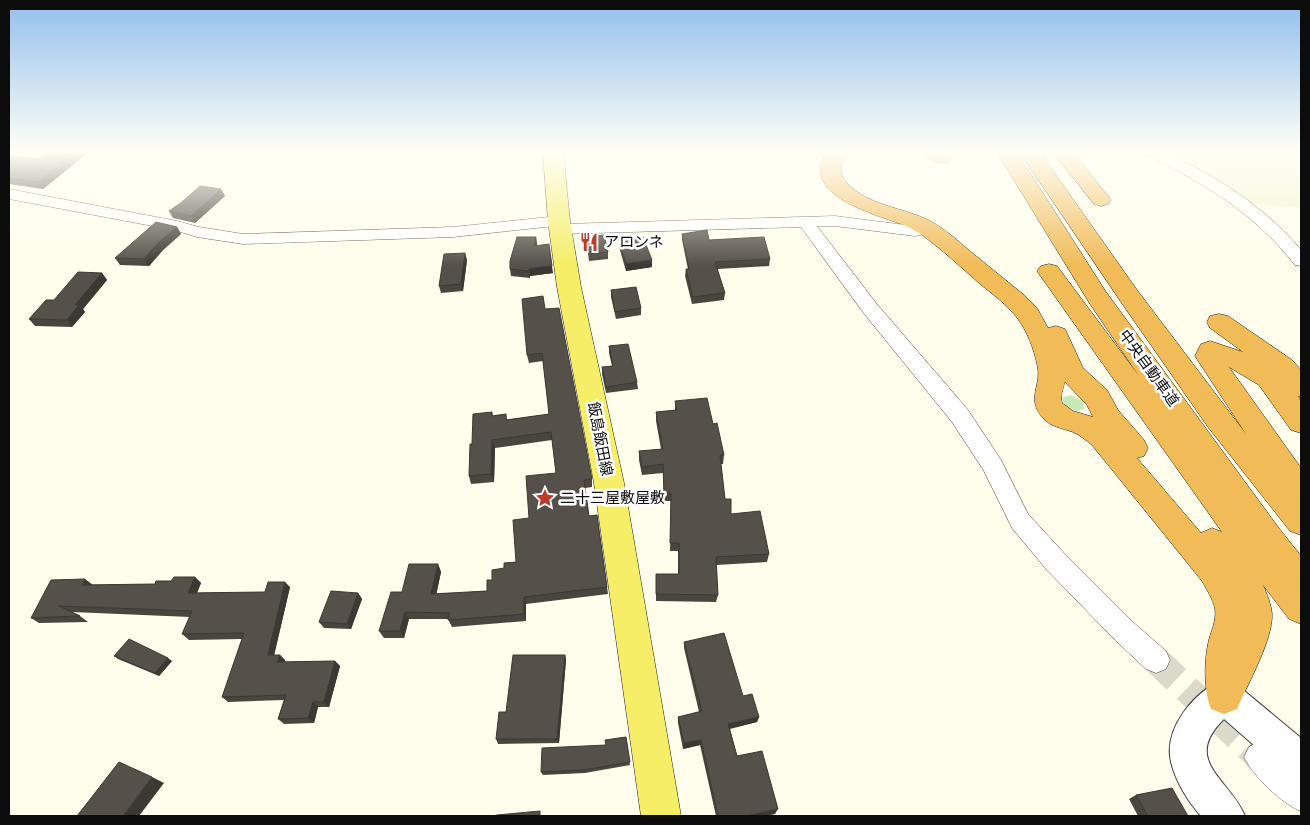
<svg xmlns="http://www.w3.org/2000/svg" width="1310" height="825" font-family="'IBM Plex Serif','Noto Sans JP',serif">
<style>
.farmland{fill:#f0f4cd}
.green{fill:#c7e8b7}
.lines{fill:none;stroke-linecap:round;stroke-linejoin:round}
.minor-tunnel{stroke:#dbdaca;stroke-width:28;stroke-dasharray:28 14;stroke-linecap:butt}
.minor-casing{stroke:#3f3f3f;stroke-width:1}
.tertiary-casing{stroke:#3f3f3f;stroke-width:2}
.primary-casing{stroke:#1d1d1d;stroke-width:1}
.motorway-casing{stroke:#1d1d1d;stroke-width:1}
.minor{fill:#fff;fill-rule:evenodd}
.tertiary{fill:#fff;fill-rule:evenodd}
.primary{fill:#f5ee66;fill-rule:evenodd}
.motorway{fill:#f1bb58;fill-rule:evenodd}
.wall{fill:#49453f}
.shaded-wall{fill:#3c3833}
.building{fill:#555049;stroke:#3c3833}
.labels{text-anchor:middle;stroke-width:5;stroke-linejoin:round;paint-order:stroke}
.poi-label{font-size:15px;fill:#0c0c0c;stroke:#fff;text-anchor:start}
.street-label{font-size:15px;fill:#0c0c0c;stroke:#fff}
</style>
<rect width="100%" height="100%" fill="#fffeec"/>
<!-- farmland -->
<path class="farmland" d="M1180,151H1301V208L1251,204L1189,166Z"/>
<!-- green -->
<path class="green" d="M1070,395L1083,401L1084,409L1076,411L1065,406L1062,398Z"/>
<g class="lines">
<!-- minor-tunnel -->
<path class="minor-tunnel" d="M1156,660L1259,757"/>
<!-- minor casing -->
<g class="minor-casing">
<path id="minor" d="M1142,151C1147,151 1155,150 1161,151C1170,153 1180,160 1189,164C1231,186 1270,213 1301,250V266L1295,265C1253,212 1204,183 1144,154Z
M9,189L177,221L199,227L243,234L453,227L559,216L565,217L567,221L565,224L835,216L921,227L923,231L921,235L915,236L835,226H817L876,303L968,410L1001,460L1028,514L1064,553L1134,623L1166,651L1170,660L1166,669L1156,673L1146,669L1116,641L1046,569L1012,528L984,471L952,422L862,311L801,227L561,234L555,233L553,229L554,226L453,237L243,244L197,237L174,230L9,199Z
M1259,742L1269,747L1301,776V811C1283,805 1252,775 1244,757L1249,747Z"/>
</g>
<!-- tertiary casing -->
<g class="tertiary-casing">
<path id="tertiary" d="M1224,679L1236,684L1301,738V780L1288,775L1224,719C1181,761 1230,779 1245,816H1201C1187,800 1176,782 1171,762C1163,728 1195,691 1224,679Z"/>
</g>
<!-- primary casing -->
<g class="primary-casing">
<path id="primary" d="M543,151H563L570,221L581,287L624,483L681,816H641L594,483L557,287L548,221Z"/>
</g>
<!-- motorway casing -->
<g class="motorway-casing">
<path id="motorway" d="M827,151H847C840,161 838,174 847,183C868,206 903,207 930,221C947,230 961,244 976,256C992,269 1008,282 1024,295L1037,308L1048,328L1056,326L1065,329L1083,368L1107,390L1118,410L1144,440L1148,448L1144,456L1137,458L1201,533L1212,528L1222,532L1037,271L1041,266L1049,264L1057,266L1139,376L1090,304L996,151H1016L1106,292L1278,527L1301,556V624L1289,619L1263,585C1267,594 1271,604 1272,614C1273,640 1247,685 1237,709L1224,714L1211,709C1204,692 1204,662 1208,644C1210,633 1217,621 1215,609C1213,599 1207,590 1202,581L1092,445C1086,440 1080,435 1073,432C1062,428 1051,427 1043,418C1025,398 1043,385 1037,364C1034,349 1027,331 1018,319C1008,305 992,294 979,283C963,269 947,254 930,241C922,234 913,229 904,225C878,215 796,195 827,151ZM1065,382L1087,405L1093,417L1073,411L1062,403L1061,396Z
M920,151H943L951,158L948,162C937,165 927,160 920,151Z
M1019,151H1039L1137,290L1246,434L1195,356L1201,344L1210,341L1243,352L1210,328L1207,322L1210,316L1219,314L1228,316L1292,360L1301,370V397L1298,396L1301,401V433L1291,430L1259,385L1229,367L1301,468V535L1290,531L1208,427L1121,302Z
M1052,151H1072L1111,200L1108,204L1101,206L1094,204Z"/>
</g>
<!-- minor -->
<use href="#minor" class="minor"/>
<!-- tertiary -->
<use href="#tertiary" class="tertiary"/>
<!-- primary -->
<use href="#primary" class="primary"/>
<!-- motorway -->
<use href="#motorway" class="motorway"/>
</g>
<!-- wall -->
<path class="wall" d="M90,151L43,189L9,184V155L38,159Z
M221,189L225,196L195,223L173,218L169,211Z
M177,227L181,234L163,250L149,266L120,265L115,258Z
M682,234L709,240L770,259L769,266L717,269L725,293L724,300L692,304L685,276L686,269H688L682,240Z
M536,237L537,244V246L553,273L530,276V278L511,276L510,269Z
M586,237L608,252V259L589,261Z
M619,240L652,267L626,271L619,247Z
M465,253L467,260L463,291L441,293L439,286Z
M102,273L107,280L83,309L85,312L72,327L35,326L29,319L54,300Z
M611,290L641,308V315L616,319L611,297Z
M545,309L592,479V487L585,488L589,516L597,515L608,594L526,604V621L452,627L448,619H409L404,638H384L379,631L402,592L438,564L441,572L436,594L487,591L492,580L504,568L516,562L529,518L556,473L552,440L495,448L494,482L471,484L469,476L472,444L492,412L493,416L506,414L507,420L549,414L543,361L529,363L527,355Z
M609,346L637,382L638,389L606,393L602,374V367L612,366L609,353Z
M675,401L713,424L724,455L723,464H721L725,499L731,514L769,554L767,562L716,565L718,595L716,602L656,601V574H678V551H670L671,501H664L663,473L642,475L639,460V451L661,449L656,421V412L675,410Z
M195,577L201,583L197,593L265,592L290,587L274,655H280L285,660L284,662L335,661L340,666L329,707H318L314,723L284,724L278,719L284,700L228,702L222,697L242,639L189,640L182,634L190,617L72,612L80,616L88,622L39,623L31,618L93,585L155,584Z
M358,593L362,599L351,629L324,628L319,622Z
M684,642L743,696L759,717L757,722L730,729L737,756L775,814L763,816H716L700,745L683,749L678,723V717L699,712L684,648Z
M565,655L566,660L559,743L498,744L496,739L506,712Z
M114,656L172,661L159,676L118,659Z
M626,737L630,765L585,773L543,775L541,772Z
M1136,795L1188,816H1138L1129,799Z"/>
<!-- shaded-wall -->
<path class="shaded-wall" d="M78,151H90L43,189L38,182Z
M221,189L225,196L195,223L191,216Z
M177,227L181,234L163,250L149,266L144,259L158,243Z
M536,237L537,244L535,253L534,246Z
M465,253L467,260L463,291L461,284Z
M652,260V267L626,271V264Z
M552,266L553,273L530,276V278L529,269Z
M102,273L107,280L83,309L85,312L72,327L67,320L75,305Z
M492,440L495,448L494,482L491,474Z
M438,564L441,572L435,601L431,594Z
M195,577L201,583L194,599L188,593Z
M85,579L93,585H82Z
M285,582L290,587L273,660L268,655Z
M358,593L362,599L351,629L347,624Z
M524,597L526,604V621L524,614Z
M405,612L409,619L404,638L400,631Z
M280,655L285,660L283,667L277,662Z
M565,655L566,660L559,743L557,739Z
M168,658L172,661L159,676L155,673Z
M335,661L340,666L329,707L324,702Z
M313,702L318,707L314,723L308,718Z
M759,717L757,722L727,729L728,724Z
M701,740L700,745L683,749L684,743Z
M152,777L164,783L139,816H123Z
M778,809L775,814L763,816H747Z"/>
<!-- building -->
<path class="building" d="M48,151H78L38,182L9,178V155L38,159Z
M200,186L221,189L191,216L169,211L182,202Z
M156,222L177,227L158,243L144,259L115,258Z
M707,230L709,240L764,237L770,259L715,262L725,293L693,297L686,269H689L682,234Z
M604,235L608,252L589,254L586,237Z
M517,237H536L534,246L549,244L552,266L529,269V271L510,269V261Z
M643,237L652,260L626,264L619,240Z
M465,253L461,284L439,286L444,254Z
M78,272L102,273L75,305H79L67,320L29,319L46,300H54Z
M636,287L641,308L615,312L611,290Z
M543,296L545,309L559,308L592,479L584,480L589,516L597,515L607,587L524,597V614L448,620L449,613L405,612L400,631H379L391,592H402L409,564H438L431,594L487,591V580H492V570L504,568V563L516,562L513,520L529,518L526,476L556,473L551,432L492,440L491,474L469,476L470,444H472L473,414L492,412V416L506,414V420L549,414L542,353L527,355L522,299Z
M628,344L637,382L606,387L602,367L613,366L609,346Z
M707,398L713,424L717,423L724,455H720L725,499H731V514L760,511L769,554L716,557L718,595L656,594V574H679V543H670L671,493H664L663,464L642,467L639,451L663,449L656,412L677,410L675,401Z
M174,577H195L188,593L265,592L268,582H285L268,655H280L277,662L335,661L324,702H313L308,718L278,719L286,695L222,697L244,633L182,634L192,611L59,606L80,616L31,618L51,580L85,579L82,585L155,584L156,581H171Z
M331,591L358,593L347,624L319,622Z
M724,633L743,696L752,694L759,717L728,724L737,756L762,751L778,809L747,816H718L701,740L684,743L678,717L702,711L684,642Z
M129,639L168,658L155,673L114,656Z
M513,655H565L557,739H496L499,712H506Z
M626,737L630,762L584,770L541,772L542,748L606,745L605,740Z
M119,762L152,777L123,816H77Z
M1172,788L1188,816H1148L1136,795Z
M540,811V816H493L497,815Z"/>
<!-- sky -->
<linearGradient id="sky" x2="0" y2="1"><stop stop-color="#92bfed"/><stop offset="0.57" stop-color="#fffff6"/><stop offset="1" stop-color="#fffff6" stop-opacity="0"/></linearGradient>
<rect width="1310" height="266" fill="url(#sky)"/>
<!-- icons -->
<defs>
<g id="restaurant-bare" transform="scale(1.5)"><path d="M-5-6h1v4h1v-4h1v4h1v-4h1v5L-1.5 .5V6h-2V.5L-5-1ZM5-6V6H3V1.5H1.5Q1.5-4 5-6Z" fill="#b93d28" stroke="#fff" stroke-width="2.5" paint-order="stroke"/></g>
<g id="sight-bare" transform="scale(1.5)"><path d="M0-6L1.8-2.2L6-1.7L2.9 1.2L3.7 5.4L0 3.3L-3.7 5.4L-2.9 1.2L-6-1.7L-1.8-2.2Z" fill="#b93d28" stroke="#fff" stroke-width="2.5" paint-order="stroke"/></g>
</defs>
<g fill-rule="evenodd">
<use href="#restaurant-bare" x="589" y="242"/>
<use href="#sight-bare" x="545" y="498"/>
</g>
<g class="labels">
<!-- poi labels -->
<g class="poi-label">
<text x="604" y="247">アロンネ</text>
<text x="560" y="503">二十三屋敷屋敷</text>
</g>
<!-- street labels -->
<g class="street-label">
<text transform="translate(1149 368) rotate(54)" y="5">中央自動車道</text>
<text transform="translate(600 439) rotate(79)" y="5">飯島飯田線</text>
</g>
</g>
<!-- border -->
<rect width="1310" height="825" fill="none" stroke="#0c0c0c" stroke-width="20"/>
</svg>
